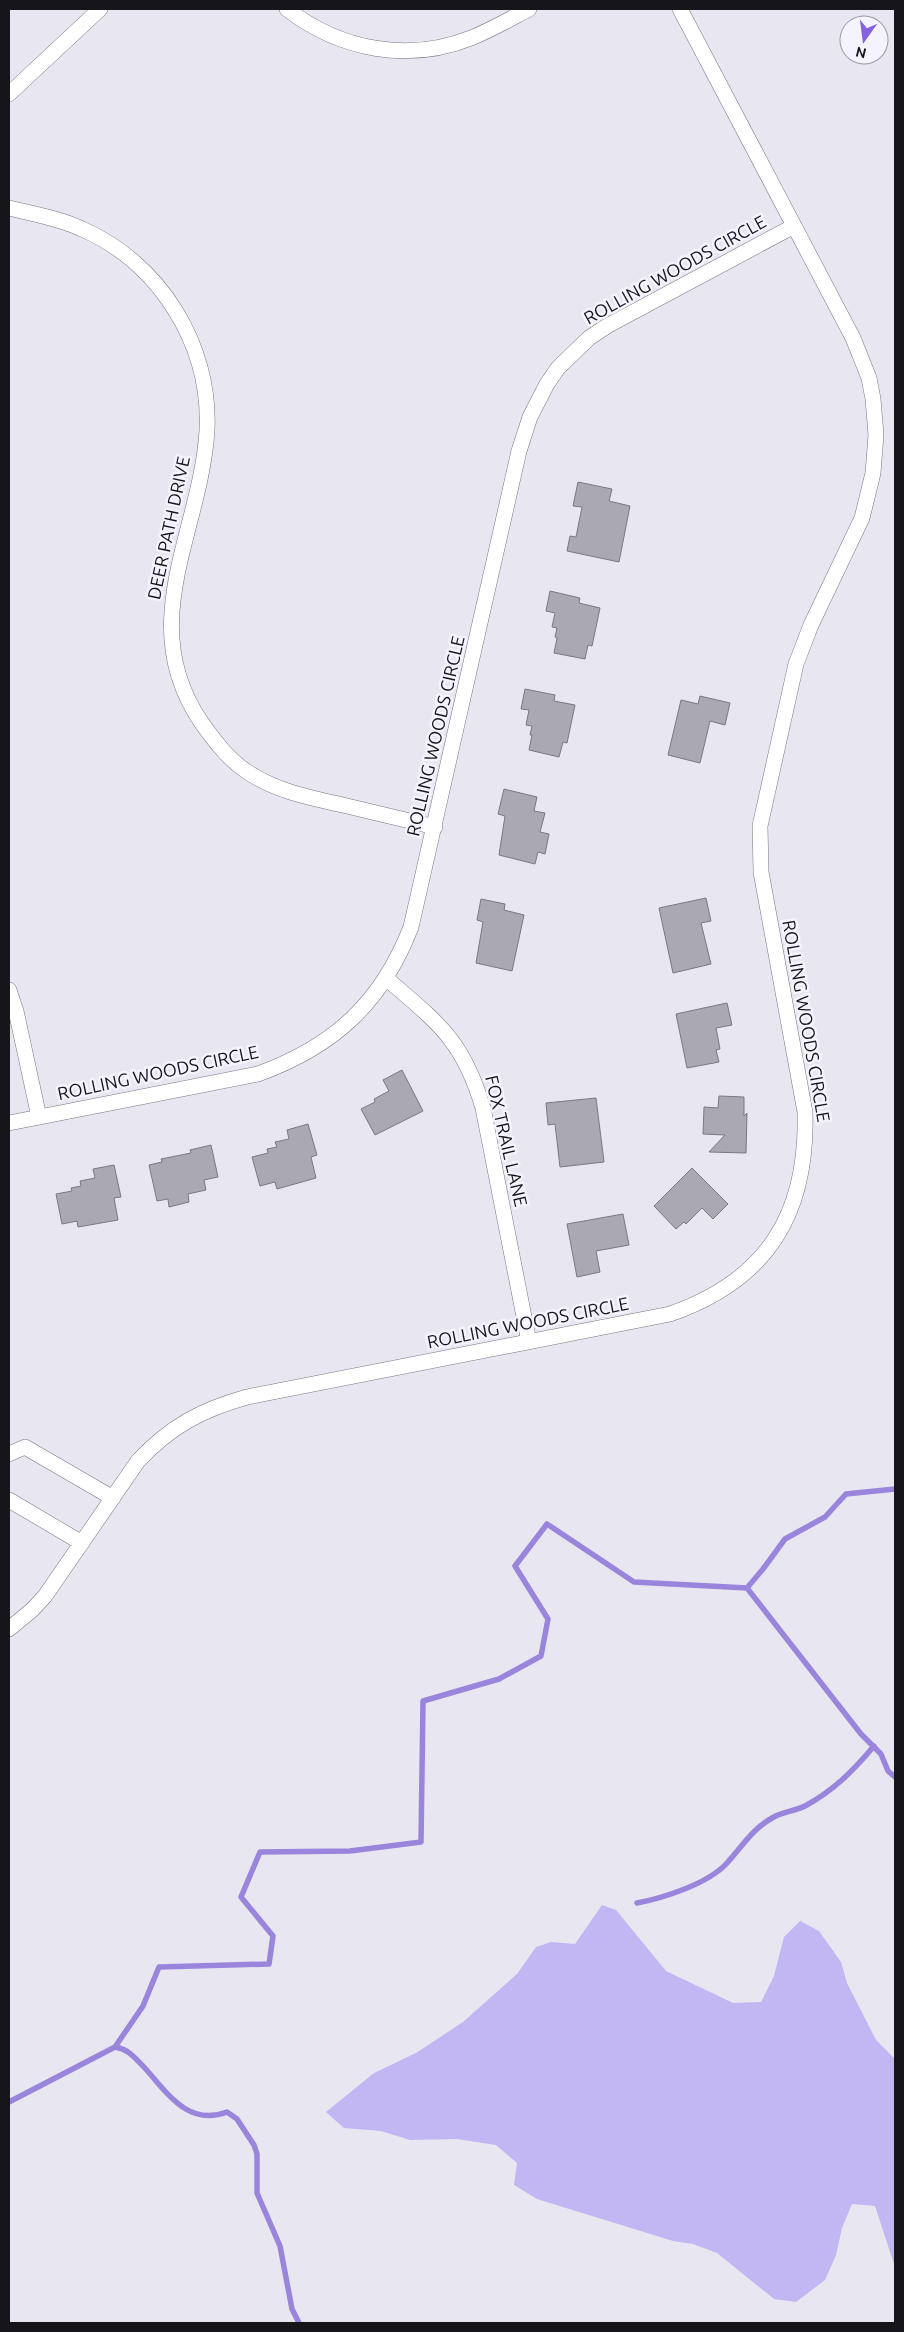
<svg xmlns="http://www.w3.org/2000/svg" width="904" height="2332" font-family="Ubuntu,sans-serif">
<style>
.green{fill:#c2b6f3}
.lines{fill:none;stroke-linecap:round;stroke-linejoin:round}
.stream{stroke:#9985dc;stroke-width:5.5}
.building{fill:#aaa8b2;stroke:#7a7882}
.street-casing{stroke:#787680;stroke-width:16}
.street{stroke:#fff;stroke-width:15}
.labels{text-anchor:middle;stroke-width:5;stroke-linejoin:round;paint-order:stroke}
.street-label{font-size:18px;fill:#161519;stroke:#f5f3fe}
</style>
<rect width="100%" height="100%" fill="#e8e6f1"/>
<!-- green -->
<path class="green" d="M602,1905L616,1910L666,1971L733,2003L761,2002L774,1976L784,1937L800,1921L819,1931L841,1962L847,1983L876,2040L895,2059V2267L875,2206L852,2204L842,2228L836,2255L825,2280L796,2302L774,2299L717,2253L693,2244L673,2241L537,2199L514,2185L517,2163L496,2145L457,2139L410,2140L381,2131L344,2128L326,2112L374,2073L416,2053L463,2022L517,1974L536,1947L551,1942L575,1944Z"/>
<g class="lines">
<!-- stream -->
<path class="stream" d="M747,1588L861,1734L881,1754L888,1771L895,1777
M747,1588L763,1569L785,1539L825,1517L846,1494L895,1489
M637,1903C663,1898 708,1884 727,1863C742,1847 751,1830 772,1818C782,1812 795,1811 805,1806C833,1791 853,1771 874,1746
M115,2047C128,2049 134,2057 143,2066C167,2092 187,2127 227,2112L237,2119L254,2145L257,2154V2193L280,2246L292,2309L299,2323
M9,2102L115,2047L143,2006L159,1967L269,1964L273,1936L241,1897L260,1852L350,1851L421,1842L423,1701L499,1679L541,1656L548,1619L515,1566L547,1524L634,1582L747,1588"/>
</g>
<!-- building -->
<path class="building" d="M578,482L612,489L609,501L630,506L619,562L567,551L570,536L576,537L582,507L573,506Z
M550,591L580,598L579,603L600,608L592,646L588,645L585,659L554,653L557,638L555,637L557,628L552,627L555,613L546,611Z
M525,689L555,695L554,701L575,705L567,743L563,742L559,757L529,750L532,735H530L532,726L526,725L529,710L521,709Z
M700,696L730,703L725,725L710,721L700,763L668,755L681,700L698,704Z
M504,789L537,797L534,811L545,813L540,832L549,834L545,854L538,852L535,864L499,855L505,816L498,814Z
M706,898L711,921L701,923L711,964L673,973L659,908Z
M481,899L505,904L504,910L524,915L512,971L476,963L483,922L477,920Z
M727,1003L732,1025L716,1028L720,1049L716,1050L719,1062L687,1068L676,1014Z
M402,1070L423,1111L375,1135L361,1109L375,1102L374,1099L389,1091L383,1080Z
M719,1096L744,1097V1116L747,1113L746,1153L709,1152L725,1135L703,1134L704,1107L718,1108Z
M596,1098L604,1162L560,1167L555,1124L548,1125L546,1103Z
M308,1124L317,1155L311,1157L316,1178L277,1189L275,1182L260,1186L252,1157L268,1153L267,1149L277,1147L275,1142L289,1139L287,1130Z
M211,1145L218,1177L204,1180L206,1190L188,1194L189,1202L169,1207L168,1199L157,1201L149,1165L162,1162L161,1159L191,1153L190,1150Z
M114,1165L121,1197L114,1198L118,1220L78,1227L77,1221L62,1224L56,1194L72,1191L71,1188L81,1186L80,1181L95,1178L93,1169Z
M692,1168L728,1204L713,1219L702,1208L686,1224L684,1222L676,1229L654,1206Z
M623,1214L629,1245L596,1251L600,1272L577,1277L567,1224Z"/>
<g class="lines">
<!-- street casing -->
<g class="street-casing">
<path id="street" d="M287,9C340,50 408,63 471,38C491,30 510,19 529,9
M9,94L100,9
M9,208C33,214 59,218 82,229C160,263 211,345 207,430C201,532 134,623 201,722C214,740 227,758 246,771C277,792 312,798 347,806C376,813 406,820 435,827
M387,979C438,1023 463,1040 483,1108L529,1342
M9,990L16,1011L39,1117
M9,1123L258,1074C335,1046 382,1002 411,927L519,451L530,417L547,384L558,368L589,338L607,326L794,226
M9,1454L25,1447L113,1498
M9,1500L82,1543
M9,1629L32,1610L45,1596L138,1461C171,1426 201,1410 247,1397L670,1314C768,1280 808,1213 805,1112L761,872L760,826L796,664L811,625L862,518L873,473L876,435L873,399L869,378L853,338L680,9"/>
</g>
<!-- street -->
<use href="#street" class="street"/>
</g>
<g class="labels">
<!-- street labels -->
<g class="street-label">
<text transform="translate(675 270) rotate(-29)" y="6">ROLLING WOODS CIRCLE</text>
<text transform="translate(169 528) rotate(-78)" y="6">DEER PATH DRIVE</text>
<text transform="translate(436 736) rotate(-77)" y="6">ROLLING WOODS CIRCLE</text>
<text transform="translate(806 1021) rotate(80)" y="6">ROLLING WOODS CIRCLE</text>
<text transform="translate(158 1073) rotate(-12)" y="6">ROLLING WOODS CIRCLE</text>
<text transform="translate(506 1141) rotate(77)" y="6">FOX TRAIL LANE</text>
<text transform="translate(528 1323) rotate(-11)" y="6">ROLLING WOODS CIRCLE</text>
</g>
</g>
<!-- border -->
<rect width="904" height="2332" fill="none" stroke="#161519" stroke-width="20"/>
<!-- north arrow -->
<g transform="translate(864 40) rotate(194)"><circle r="24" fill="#f5f3fe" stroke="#9c9aa2"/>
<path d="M0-4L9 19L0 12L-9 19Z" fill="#8663de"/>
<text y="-8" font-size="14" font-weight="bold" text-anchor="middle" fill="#161519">N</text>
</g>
</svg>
